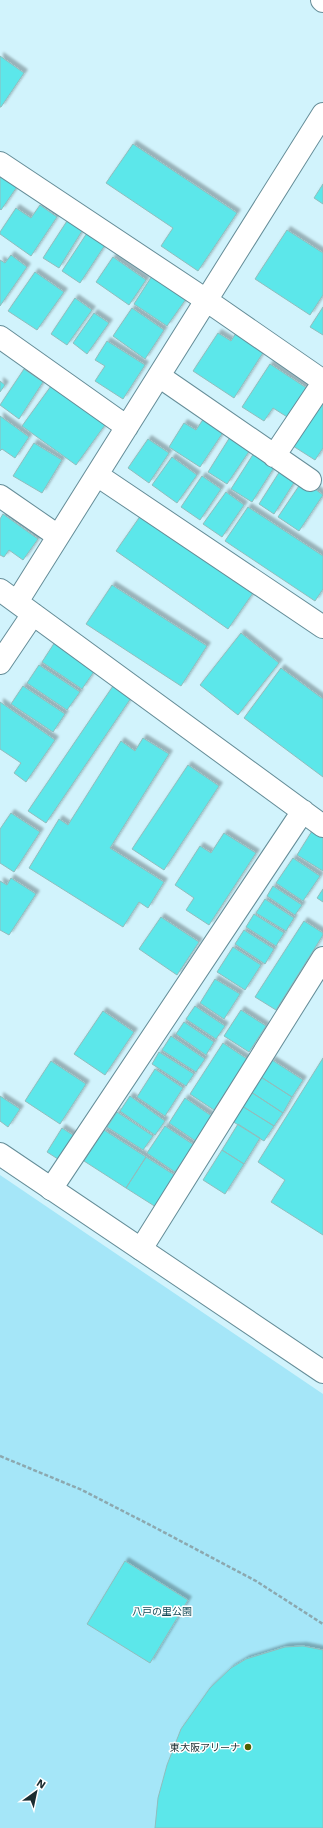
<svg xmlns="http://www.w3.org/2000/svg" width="323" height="1828" font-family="'Work Sans','Noto Sans JP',sans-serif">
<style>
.green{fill:#a5e6f8}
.building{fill:#5ce7ea;stroke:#90bdbd;filter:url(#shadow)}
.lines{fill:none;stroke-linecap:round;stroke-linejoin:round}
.minor-casing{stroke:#658d98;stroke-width:24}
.tertiary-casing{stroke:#658d98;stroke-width:24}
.path{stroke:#8ca8af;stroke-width:2.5;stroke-dasharray:4 2;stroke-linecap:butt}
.minor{stroke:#fff;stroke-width:22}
.tertiary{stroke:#fff;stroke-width:22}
.poi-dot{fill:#4e5f02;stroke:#fff;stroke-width:1.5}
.labels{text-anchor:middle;stroke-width:3;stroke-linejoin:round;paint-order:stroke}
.park-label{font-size:10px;fill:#104855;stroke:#fff}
.poi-label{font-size:10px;fill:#1b2c30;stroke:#fff;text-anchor:end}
</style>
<defs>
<filter id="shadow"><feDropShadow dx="3.5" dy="-3.5" stdDeviation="1" flood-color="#0004"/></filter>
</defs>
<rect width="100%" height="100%" fill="#d1f3fc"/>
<!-- green -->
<path class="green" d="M0,1175L323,1394V1828H0Z"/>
<!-- building -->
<path class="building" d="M0,56L24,73L1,107H0Z
M133,144L237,213L198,271L161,246L173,228L106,183Z
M0,171L19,184L1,210L0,209Z
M323,184V204L314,198Z
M40,205L57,217L31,256L0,234V232L16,208L31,218Z
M67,221L82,231L59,268L43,258Z
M287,230L323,253V295L310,315L255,279Z
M87,233L105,245L80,283L62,271Z
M11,255L27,267L0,306V260L5,263Z
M113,257L146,280L129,305L96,282Z
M35,272L64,292L37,330L8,311Z
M152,276L186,299L167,326L134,304Z
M75,298L92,310L67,345L51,334Z
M323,307V335L310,327Z
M132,308L164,330L145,359L113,336Z
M94,313L109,323L87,354L73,343Z
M238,330L266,348L234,398L193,371L218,333L231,341Z
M107,341L145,365L123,399L95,381L105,366L95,360Z
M270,364L311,391L292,420L273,408L264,421L242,407Z
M24,369L43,382L19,419L0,405Z
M0,381L5,385L0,392Z
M51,386L105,425L76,465L22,426Z
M323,399V448L315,460L293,446Z
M0,416L29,437L15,458L2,449L0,451Z
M204,418L224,431L200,467L169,447L184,423L196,430Z
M230,437L250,450L227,484L208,472Z
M148,439L169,453L149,483L128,468Z
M34,443L62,460L42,493L13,476Z
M254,453L275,466L252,502L231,489Z
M172,457L197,475L177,503L152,485Z
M280,471L295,481L274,514L259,504Z
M202,476L221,489L200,520L181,507Z
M303,480L323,495L299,531L278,517Z
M226,492L244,505L222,537L203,524Z
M248,507L323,556V589L315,601L225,541Z
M3,514L38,539L23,560L9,550L4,557L0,555V519Z
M141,515L253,593L228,629L116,551Z
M112,585L207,646L181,686L86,624Z
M241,633L279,663L238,715L200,685Z
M55,642L95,670L82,689L42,662Z
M39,665L80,692L67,710L27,683Z
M281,668L323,699V777L244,718Z
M23,686L65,714L53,732L11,704Z
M113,686L131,698L46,823L28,811Z
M0,702L55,740L26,782L14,773L21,763L0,749Z
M143,738L169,754L110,848L164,882L148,908L139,902L123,927L29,868L59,819L68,825L121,741L135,751Z
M188,765L219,786L164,870L132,849Z
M11,813L40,832L14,872L0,863V829Z
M312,831L323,838V871L297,855Z
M224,833L256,853L209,925L186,910L194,898L175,885L200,846L211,853Z
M293,858L320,876L303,901L276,883Z
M11,878L36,894L9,935L0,930V881L7,885Z
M273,886L302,905L295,915L267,896Z
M323,889V902L317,898Z
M265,899L294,918L286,931L256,913Z
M254,914L284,933L276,946L246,927Z
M161,917L199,942L177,975L139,949Z
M304,921L323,933V935L276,1010L255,997Z
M244,930L274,949L265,964L235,944Z
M233,947L261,965L245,990L217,972Z
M215,979L240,994L224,1019L200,1003Z
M195,1006L225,1026L216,1039L186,1019Z
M241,1010L266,1026L249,1052L224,1036Z
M103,1011L134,1032L105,1075L74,1054Z
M184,1022L214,1042L206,1055L176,1034Z
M171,1036L205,1059L196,1072L162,1050Z
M223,1043L247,1059L214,1110L190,1094Z
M159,1052L194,1074L186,1086L152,1064Z
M323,1058V1235L271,1202L285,1180L258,1162Z
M272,1060L303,1080L292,1097L261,1077Z
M51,1061L86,1084L60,1124L25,1101Z
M155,1069L183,1088L165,1116L137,1097Z
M261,1077L292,1097L283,1113L251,1092Z
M251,1092L283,1113L274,1126L242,1106Z
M0,1096L20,1109L8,1127L0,1121Z
M130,1096L165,1121L155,1135L120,1111Z
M185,1098L213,1117L197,1142L169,1123Z
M242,1106L274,1126L264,1141L232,1121Z
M117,1112L153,1136L143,1150L107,1127Z
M238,1124L260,1138L244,1164L222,1150Z
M165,1126L194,1145L175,1172L147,1153Z
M62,1128L76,1137L61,1161L47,1152Z
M104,1130L146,1157L126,1188L84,1161Z
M222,1150L244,1164L225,1194L203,1180Z
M146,1157L176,1176L156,1207L126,1188Z
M125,1561L188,1600L150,1663L87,1624Z
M303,1646L323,1650V1828H155L158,1798L167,1765L181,1729L210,1688L231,1668L246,1659L285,1647Z"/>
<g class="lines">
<!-- minor casing -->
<g class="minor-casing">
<path id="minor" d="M322,0L323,1
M0,163L206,300L323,381
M0,337L127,427
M159,376L310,480
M274,456L323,383
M97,475L323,627
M0,496L58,536
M0,590L323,826
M17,602L323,114
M0,663L33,614
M51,1189L303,811
M141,1249L323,958"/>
</g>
<!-- tertiary casing -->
<g class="tertiary-casing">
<path id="tertiary" d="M0,1154L323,1372"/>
</g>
<!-- path -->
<path class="path" d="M0,1456L82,1490L154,1527L256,1581L323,1624"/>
<!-- minor -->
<use href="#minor" class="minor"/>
<!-- tertiary -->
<use href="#tertiary" class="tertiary"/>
</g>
<!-- markers -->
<circle class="poi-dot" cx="248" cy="1747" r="4"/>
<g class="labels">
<!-- park labels -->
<g class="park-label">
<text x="162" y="1615">八戸の里公園</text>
</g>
<!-- poi labels -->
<g class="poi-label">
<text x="240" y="1751">東大阪アリーナ</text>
</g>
</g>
<!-- north arrow -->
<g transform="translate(36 1792) rotate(33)" stroke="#ffffff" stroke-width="3" paint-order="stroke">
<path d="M0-3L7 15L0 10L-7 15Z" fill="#1b2c30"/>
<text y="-6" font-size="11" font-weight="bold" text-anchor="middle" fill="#1b2c30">N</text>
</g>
</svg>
